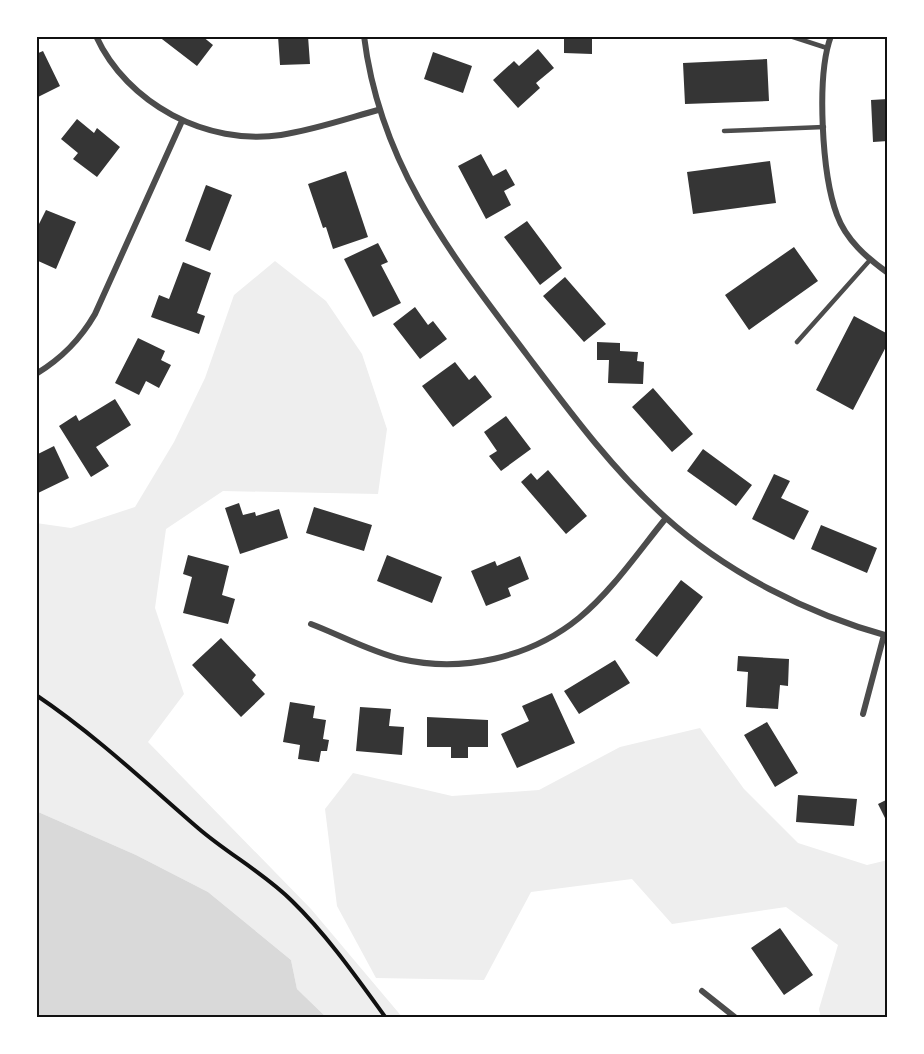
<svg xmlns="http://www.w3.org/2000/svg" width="924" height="1054" font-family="'Open Sans',sans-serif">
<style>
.green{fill:#eee}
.water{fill:#d9d9d9}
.building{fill:#353535}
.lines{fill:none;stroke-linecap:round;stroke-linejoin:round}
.path{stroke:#111;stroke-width:4}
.service{stroke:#4c4c4c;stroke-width:4.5}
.minor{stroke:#4c4c4c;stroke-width:6}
.neatline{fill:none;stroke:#111;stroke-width:2}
</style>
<rect width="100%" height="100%" fill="#fff"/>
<!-- green -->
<path class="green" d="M275,261L326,301L362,354L387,429L378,494L223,491L166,529L155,608L184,694L148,742L311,909L403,1018H327L297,989L291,960L208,892L136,855L36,811V523L71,528L135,507L174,442L205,378L234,295Z
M700,728L744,789L798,843L867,865L888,860V1018H821L819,1009L838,945L786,907L672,924L632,879L531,892L484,980L376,978L337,906L325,809L353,773L452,796L539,790L620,747Z"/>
<!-- water -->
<path class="water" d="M36,811L136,855L208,892L291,960L297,989L327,1018H36Z"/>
<!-- building -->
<path class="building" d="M158,36H202L213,45L197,66Z
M278,36H308L310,64L280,65Z
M564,36H592V54L564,53Z
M538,49L554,68L536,83L540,88L518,108L493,80L514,61L519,66Z
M43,51L60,86L36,98V54Z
M433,52L472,66L463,93L424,79Z
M767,59L769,101L685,104L683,63Z
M888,99V141L873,142L871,100Z
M77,119L94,133L97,128L120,147L97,177L73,159L78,153L61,139Z
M481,154L493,176L506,169L515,185L504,191L511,205L486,219L458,166Z
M770,161L776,203L693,214L687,172Z
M346,171L368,237L333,249L326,227L323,228L308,184Z
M206,185L232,195L210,251L185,241Z
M46,210L76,222L56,269L36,260V230Z
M527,221L562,268L540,285L504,237Z
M378,243L388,262L381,265L401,303L373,317L344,259Z
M794,247L818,281L749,330L725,295Z
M183,262L211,273L197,313L205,316L199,334L151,317L159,295L169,299Z
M565,277L606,324L584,342L543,296Z
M415,307L428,325L433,321L447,339L420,359L393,324Z
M854,316L888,334V343L853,410L816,390Z
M138,338L165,351L161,360L171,365L159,388L146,381L139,395L115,383Z
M597,342L620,343V351L638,352L637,361L644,362L643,384L608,383L609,360H597Z
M455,362L469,380L475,375L492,397L453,427L422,386Z
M653,388L693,434L672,452L632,407Z
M115,399L131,425L96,447L109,466L91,477L59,426L76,415L79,421Z
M506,416L531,449L501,471L489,456L497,451L484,432Z
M54,446L69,478L36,494V455Z
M703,449L752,485L736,506L687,471Z
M548,470L587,516L566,534L521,482L531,473L537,480Z
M774,474L790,481L781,498L809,511L794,540L752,519Z
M239,503L243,515L255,512L256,516L279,509L288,538L240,554L225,508Z
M314,507L372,525L364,551L306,533Z
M821,525L877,548L867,573L811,549Z
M188,555L229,566L222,595L235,599L228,624L183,613L192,577L183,574Z
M387,555L442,577L432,603L377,581Z
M520,556L529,579L508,588L511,596L486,606L471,571L495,561L497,566Z
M681,580L703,597L657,657L635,640Z
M221,638L256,675L252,680L265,694L241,717L192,665Z
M738,656L789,659L788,686L780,685L778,709L746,707L748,672L737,671Z
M615,660L630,683L579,714L564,691Z
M552,693L575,743L517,768L501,734L529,721L522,706Z
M290,702L315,706L313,718L326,720L323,739L329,740L327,751H321L319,762L298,759L300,745L283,742Z
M360,707L391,709L389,726L404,727L402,755L356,751Z
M427,717L488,720V747H468V758H451V747H427Z
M767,722L798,773L775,787L744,735Z
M798,795L857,799L854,826L796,822Z
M888,799V824L878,804Z
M780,928L813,975L784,995L751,948Z"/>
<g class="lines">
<!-- path -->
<path class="path" d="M36,695C94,734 145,782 198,828C228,854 264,873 292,901C327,935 357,978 386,1018"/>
<!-- service -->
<path class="service" d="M790,36L827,48
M724,131L824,127
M797,342L870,260"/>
<!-- minor -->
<path class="minor" d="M96,36C127,104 207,146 281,135C314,130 346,119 378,110
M364,36C380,166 451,254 527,355C570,412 612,469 665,517C727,573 808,614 888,636
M831,36C816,76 822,175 837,215C846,240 867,258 888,273
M36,374C62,358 80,340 95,314L182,121
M311,624C340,635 371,652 401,659C462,673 530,658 579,618C612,591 639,551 666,518
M863,714L884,635
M702,991L736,1018"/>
</g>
<!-- border -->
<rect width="924" height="1054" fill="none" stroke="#ffffff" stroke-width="75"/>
<rect x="38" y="38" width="848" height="978" class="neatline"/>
</svg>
